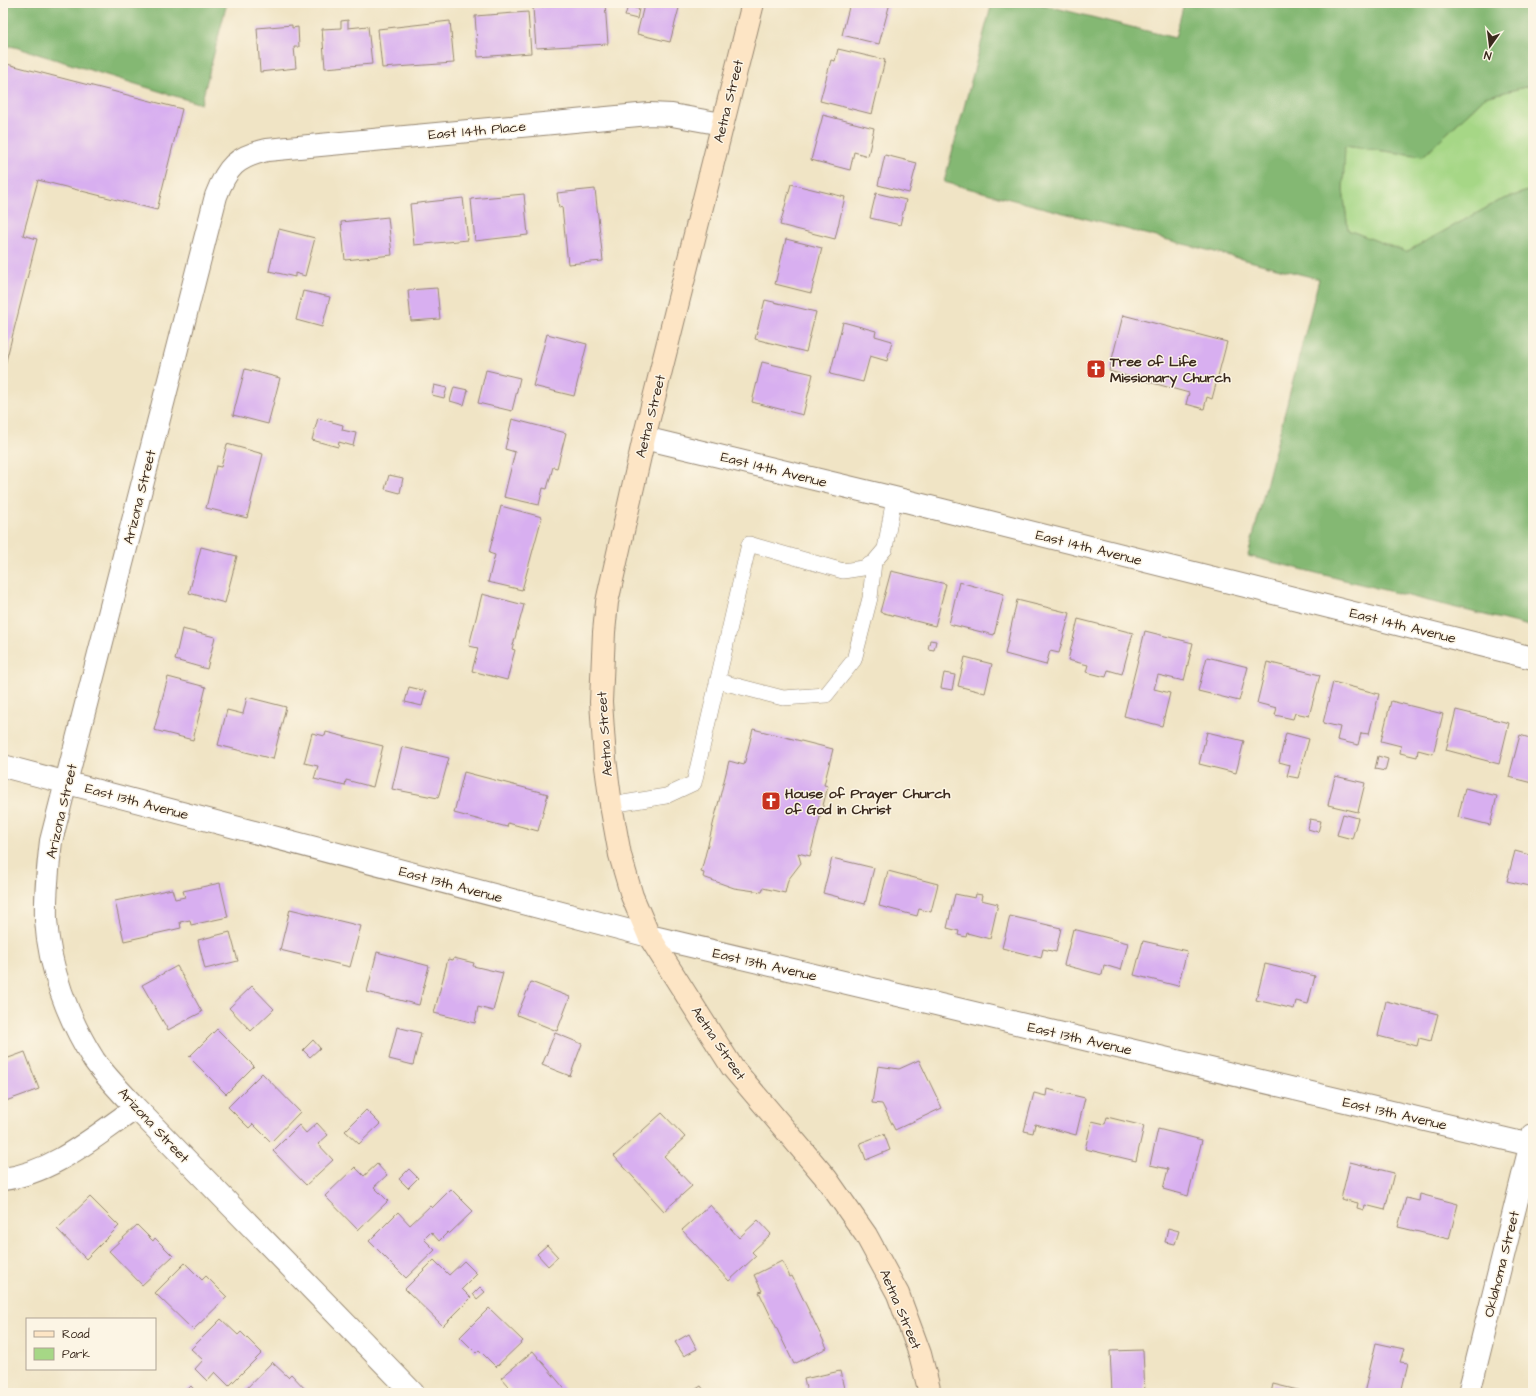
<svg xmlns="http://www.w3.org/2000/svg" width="1536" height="1396" font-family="'Architects Daughter',sans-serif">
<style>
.green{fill:#a6d786;stroke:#708052}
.forest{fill:#84b873;stroke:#607148}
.building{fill:#d8aff0}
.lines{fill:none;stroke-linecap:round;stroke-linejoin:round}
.lane-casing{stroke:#968772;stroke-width:16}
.street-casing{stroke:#968772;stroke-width:24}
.secondary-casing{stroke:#968772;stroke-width:24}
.lane{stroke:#fff;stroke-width:15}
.street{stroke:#fff;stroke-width:22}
.secondary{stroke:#fde5c5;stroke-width:22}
.labels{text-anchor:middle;stroke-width:3;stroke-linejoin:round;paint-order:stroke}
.street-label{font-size:14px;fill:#3b2a1e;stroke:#fcf5e5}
.poi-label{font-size:14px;font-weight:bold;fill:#3b2a1e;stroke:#fcf5e5;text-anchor:start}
</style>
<rect width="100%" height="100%" fill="#fcf5e5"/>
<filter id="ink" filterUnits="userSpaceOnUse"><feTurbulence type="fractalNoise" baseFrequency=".025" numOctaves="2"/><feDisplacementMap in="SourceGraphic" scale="8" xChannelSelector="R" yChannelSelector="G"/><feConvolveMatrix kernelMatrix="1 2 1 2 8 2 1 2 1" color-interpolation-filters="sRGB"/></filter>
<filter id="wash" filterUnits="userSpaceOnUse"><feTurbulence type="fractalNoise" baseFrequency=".012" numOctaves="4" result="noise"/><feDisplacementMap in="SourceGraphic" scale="16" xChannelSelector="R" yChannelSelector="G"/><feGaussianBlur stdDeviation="0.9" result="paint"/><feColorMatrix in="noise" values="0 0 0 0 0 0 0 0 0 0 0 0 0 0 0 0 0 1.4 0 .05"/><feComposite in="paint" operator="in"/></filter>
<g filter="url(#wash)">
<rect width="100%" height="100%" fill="#f0e4c5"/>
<!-- green -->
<path class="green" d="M1533,85V189L1499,201L1406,252L1348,230L1343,190L1344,146L1423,156L1485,97Z"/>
<!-- forest -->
<path class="forest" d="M3,3H227L201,104L15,47L3,45Z
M992,3H1036L1175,38L1184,3H1533V85L1485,97L1423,156L1345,146L1343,190L1348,230L1406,252L1499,201L1533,189V627L1248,556L1319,279L944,182Z"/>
<g id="blocks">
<!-- building -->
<path class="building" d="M571,3H605L608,44L536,48L533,8Z
M638,3H665V4L679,8L670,42L637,34L644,5Z
M850,3H890L879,44L842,35Z
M628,6L639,9L637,19L625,16Z
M528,12L531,53L478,57L475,16Z
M348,20V28L368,26L372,64L325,68L322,29L341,28V21Z
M450,21L454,63L382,68L378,29Z
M292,25V28L298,27L299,47H294L296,68L260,72L257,28Z
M838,49L885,60L872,114L820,101L831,60L835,61Z
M3,63L182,109L157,210L38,180L23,235L37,239L4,369Z
M823,115L874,128L868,156L854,152L850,170L811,160Z
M885,155L917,163L909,193L878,185Z
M791,184L845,197L835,239L780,225Z
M595,189L603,261L568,264L562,207L559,208L557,193Z
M876,193L906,200L900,225L870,218Z
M524,194L528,235L475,241L471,199Z
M463,198L468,240L414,245L410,204Z
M388,217L392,255L345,260L341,222Z
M279,229L315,238L305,276L295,273V277L269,271Z
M786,239L822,248L811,293L775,284Z
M437,288L440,319L411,321L408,290Z
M303,291L330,297L322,327L296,320Z
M765,300L816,312L806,352L755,339Z
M1123,315L1227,342L1212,399L1207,397L1204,409L1186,404L1189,393L1109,371Z
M843,322L876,331L875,336L892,341L887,361L870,356L863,382L830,374Z
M547,334L587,344L574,396L533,386Z
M762,362L813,374L803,415L752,402Z
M245,369L280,378L268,424L233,415Z
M486,370L520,378L512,411L478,403Z
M434,385L447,388L444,398L432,395Z
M454,387L468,390L464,405L450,401Z
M318,418L343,425L342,430L356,433L353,446L339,442L338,447L312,440Z
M512,419L566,433L557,468L553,467L547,489L543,488L539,505L504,497L515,452L505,449Z
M227,444L263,454L247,518L206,508L216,466L221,467Z
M389,475L403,478L400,493L385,489Z
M501,506L542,517L522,590L488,582L495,555L489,553Z
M201,547L237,556L225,603L189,593Z
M891,571L946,584L935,626L880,612Z
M959,582L1004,594L994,635L949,624Z
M482,594L524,605L512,649L515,650L507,680L472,671L478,648L469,646Z
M1017,600L1070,613L1059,653L1050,651L1046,665L1005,654Z
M1078,619L1133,633L1122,674L1108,670L1106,677L1086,672L1088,665L1068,660Z
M182,629L215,637L207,669L175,660Z
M1145,631L1193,643L1184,681L1158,675L1154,689L1170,693L1162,726L1124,716Z
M930,640L936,641L934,650L928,649Z
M965,657L992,664L985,693L958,686Z
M1207,657L1248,667L1239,701L1198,691Z
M1267,662L1320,675L1309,716L1295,713L1293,719L1275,715L1277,708L1257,703Z
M944,673L955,675L952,690L941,688Z
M168,677L206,687L193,740L154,730Z
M1333,682L1379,694L1369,734L1361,733L1358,745L1337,740L1340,727L1323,723Z
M409,687L426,691L422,706L405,702Z
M247,697L286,707L273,759L218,745L227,710L243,714Z
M1391,701L1443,714L1433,754L1418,750L1417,757L1400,753L1401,746L1381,741Z
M1456,710L1509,723L1499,764L1446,750Z
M753,729L833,749L824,785L828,786L810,856L798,853L801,863L788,880L785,893L763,888L762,892L734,888L703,877L704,873L701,872L729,761L744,765Z
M326,732L383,746L373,787L346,780L345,786L314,779L318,766L304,763L312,733L325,736Z
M1207,732L1244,741L1236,773L1199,764Z
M1286,733L1309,739L1298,778L1287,776L1290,765L1279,762Z
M1520,735L1533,739V783L1509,777Z
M402,747L449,758L438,798L392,789Z
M1378,756L1388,759L1385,771L1375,769Z
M464,772L548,794L538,831L508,823L507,827L454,813Z
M1335,776L1365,783L1358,812L1328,805Z
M1465,788L1497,796L1490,825L1458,817Z
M1343,814L1358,818L1352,839L1337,835Z
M1310,819L1321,821L1318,832L1308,829Z
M1515,851L1533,856V887L1507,881Z
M832,858L874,868L865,904L823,893Z
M888,871L938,884L931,912L919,909L917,916L879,906Z
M220,883L228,917L191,925L190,920L180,922L181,928L124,941L115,901L172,889L175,899L185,897L183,891Z
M955,894L975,898L976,894L982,895L981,900L998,904L990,939L967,933L966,937L958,935L959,931L947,928Z
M290,909L361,926L350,967L280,950Z
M1010,916L1061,928L1056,952L1043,949L1041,958L1002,948Z
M1073,929L1128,943L1121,970L1104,965L1102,975L1064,965Z
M230,932L238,961L205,969L198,940Z
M1143,941L1187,951L1178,986L1134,975Z
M377,952L429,966L419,1005L367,992Z
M454,958L474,963L473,966L503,973L493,1011L478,1007L475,1023L434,1013L448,959L453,960Z
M1265,964L1315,976L1308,1004L1296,1001L1294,1009L1256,1000Z
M177,966L202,1012L168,1030L142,985Z
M531,982L570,997L557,1031L517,1015Z
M252,986L274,1009L251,1031L229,1008Z
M1386,1001L1438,1014L1431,1041L1419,1038L1417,1046L1378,1036Z
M397,1027L421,1033L413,1065L389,1059Z
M217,1029L254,1066L226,1094L189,1057Z
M555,1033L582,1044L570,1076L542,1065Z
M313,1040L320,1048L310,1057L303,1050Z
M25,1052L39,1089L3,1102V1060Z
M919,1060L942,1108L895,1130L882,1104L872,1103L878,1066L899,1069Z
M262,1073L300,1112L271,1142L253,1124L249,1128L228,1107Z
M1047,1089L1085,1098L1076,1135L1035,1124L1033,1133L1024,1131L1034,1093L1046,1096Z
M366,1110L380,1124L359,1144L345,1131Z
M662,1113L685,1137L664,1156L692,1186L664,1211L614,1156Z
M1107,1117L1144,1126L1136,1161L1085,1149L1092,1121L1105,1124Z
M317,1123L328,1135L318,1144L333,1160L306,1185L273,1151L299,1125L306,1133Z
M1158,1129L1202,1140L1188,1196L1163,1189L1168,1169L1150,1165Z
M884,1134L890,1150L866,1160L860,1143Z
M1350,1162L1394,1173L1385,1210L1365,1205L1364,1210L1357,1208L1358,1203L1341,1199Z
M377,1164L387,1175L374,1187L388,1201L358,1230L325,1196L355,1167L364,1176Z
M409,1169L418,1178L408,1188L399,1179Z
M451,1189L473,1211L449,1234L448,1232L439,1241L431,1232L424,1239L435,1250L406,1278L369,1241L398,1212L410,1225L430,1206L432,1208Z
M1420,1194L1458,1204L1449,1239L1398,1227L1406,1198L1419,1201Z
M90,1197L119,1226L86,1259L57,1229Z
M710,1205L739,1238L758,1220L771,1234L752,1252L756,1256L729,1281L682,1230Z
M137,1225L153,1241L155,1238L173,1256L142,1285L109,1251Z
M1168,1228L1179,1231L1175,1244L1165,1242Z
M547,1245L558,1257L548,1266L537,1254Z
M434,1260L449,1275L464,1261L477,1274L462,1289L471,1298L443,1326L405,1289Z
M782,1261L790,1277L792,1276L827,1348L794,1364L759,1292L762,1291L754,1275Z
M185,1263L202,1280L206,1276L227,1297L193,1330L155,1293Z
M480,1287L485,1292L477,1299L473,1294Z
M489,1308L523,1341L496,1367L479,1350L476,1353L460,1337Z
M221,1319L238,1335L241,1332L262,1353L229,1386L215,1372L207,1381L195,1369L203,1360L191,1349Z
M689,1334L697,1349L684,1356L675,1342Z
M1376,1343L1404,1349L1400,1362L1408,1363L1401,1393H1364Z
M1143,1350L1145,1393H1112L1110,1351Z
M533,1351L568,1393H514L501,1378Z
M272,1362L288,1377L291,1374L308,1392L248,1393L245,1390Z
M840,1371L845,1393H807L804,1379Z
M1273,1384L1306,1392V1393H1271Z
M191,1386L197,1393H184Z
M701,1386L706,1393H694L693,1391Z"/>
</g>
</g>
<g filter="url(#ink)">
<use href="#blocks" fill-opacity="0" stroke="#968772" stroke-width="1"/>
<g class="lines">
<!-- lane casing -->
<g class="lane-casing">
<path id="lane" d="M718,681L783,698L826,695L854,660L870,598L874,562
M611,805L666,796L694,783L749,544L843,571L863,568L874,562L885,549L894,498"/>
</g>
<!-- street casing -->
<g class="street-casing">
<path id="street" d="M644,438L894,498L1533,658
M3,766L649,936L1531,1145
M3,1179C53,1173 95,1136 136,1108
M413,1393L136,1108C122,1093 106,1077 94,1060C68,1019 49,968 46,920C45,893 48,867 51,841L216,196C227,167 236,157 267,150L649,114L672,115L722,124
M1469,1393L1533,1135"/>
</g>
<!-- secondary casing -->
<g class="secondary-casing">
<path id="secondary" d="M753,3L644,438L607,602L604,632L601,702L605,759L611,805L620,855L632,896L649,936L732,1067L826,1178L866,1235L898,1294L920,1354L930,1393"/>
</g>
<!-- lane -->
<use href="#lane" class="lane"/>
<!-- street -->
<use href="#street" class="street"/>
<!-- secondary -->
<use href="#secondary" class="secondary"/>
</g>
</g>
<!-- icons -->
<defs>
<g id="church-square" transform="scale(1)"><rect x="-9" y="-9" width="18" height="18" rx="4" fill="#c8321e" stroke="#fcf5e5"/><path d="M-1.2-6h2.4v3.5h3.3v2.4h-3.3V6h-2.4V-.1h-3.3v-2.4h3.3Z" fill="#fff"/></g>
</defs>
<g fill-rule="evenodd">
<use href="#church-square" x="1096" y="369"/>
<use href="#church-square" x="771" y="801"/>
</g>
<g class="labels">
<!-- street labels -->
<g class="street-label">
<text transform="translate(728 101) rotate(-76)" y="5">Aetna Street</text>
<text transform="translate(477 130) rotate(-5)" y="5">East 14th Place</text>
<text transform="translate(650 416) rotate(-76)" y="5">Aetna Street</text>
<text transform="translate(774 469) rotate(14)" y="5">East 14th Avenue</text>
<text transform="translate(139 497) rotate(-76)" y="5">Arizona Street</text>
<text transform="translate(1089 547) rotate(14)" y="5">East 14th Avenue</text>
<text transform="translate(1403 625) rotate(14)" y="5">East 14th Avenue</text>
<text transform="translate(604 734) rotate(-94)" y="5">Aetna Street</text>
<text transform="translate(137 801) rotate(15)" y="5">East 13th Avenue</text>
<text transform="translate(61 811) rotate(-77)" y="5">Arizona Street</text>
<text transform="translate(451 884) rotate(15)" y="5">East 13th Avenue</text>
<text transform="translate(765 964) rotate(13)" y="5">East 13th Avenue</text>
<text transform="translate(1080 1038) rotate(13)" y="5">East 13th Avenue</text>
<text transform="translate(719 1043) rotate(56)" y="5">Aetna Street</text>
<text transform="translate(1395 1113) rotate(13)" y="5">East 13th Avenue</text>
<text transform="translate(154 1125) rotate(47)" y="5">Arizona Street</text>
<text transform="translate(1501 1264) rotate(-76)" y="5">Oklahoma Street</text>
<text transform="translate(901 1309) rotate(67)" y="5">Aetna Street</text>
</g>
<!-- poi labels -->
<g class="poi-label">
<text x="1110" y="366">Tree of Life<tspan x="1110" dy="16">Missionary Church</tspan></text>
<text x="785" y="798">House of Prayer Church<tspan x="785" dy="16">of God in Christ</tspan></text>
</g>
</g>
<!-- margin -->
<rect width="1536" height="1396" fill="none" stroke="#fcf5e5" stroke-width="16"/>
<!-- legend -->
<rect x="26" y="1318" width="130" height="52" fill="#fcf5e5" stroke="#afa495"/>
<rect x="34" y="1331" width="20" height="6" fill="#fde5c5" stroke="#afa495"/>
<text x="62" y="1338" font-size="12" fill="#3b2a1e">Road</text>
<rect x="34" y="1348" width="20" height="12" fill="#a6d786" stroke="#afa495"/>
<text x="62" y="1358" font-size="12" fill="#3b2a1e">Park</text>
<!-- north arrow -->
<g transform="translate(1490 46) rotate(194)" stroke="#fcf5e5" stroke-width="3" paint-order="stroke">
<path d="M0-3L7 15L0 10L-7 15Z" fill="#3b2a1e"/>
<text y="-6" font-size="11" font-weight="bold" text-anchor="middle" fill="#3b2a1e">N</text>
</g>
</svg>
